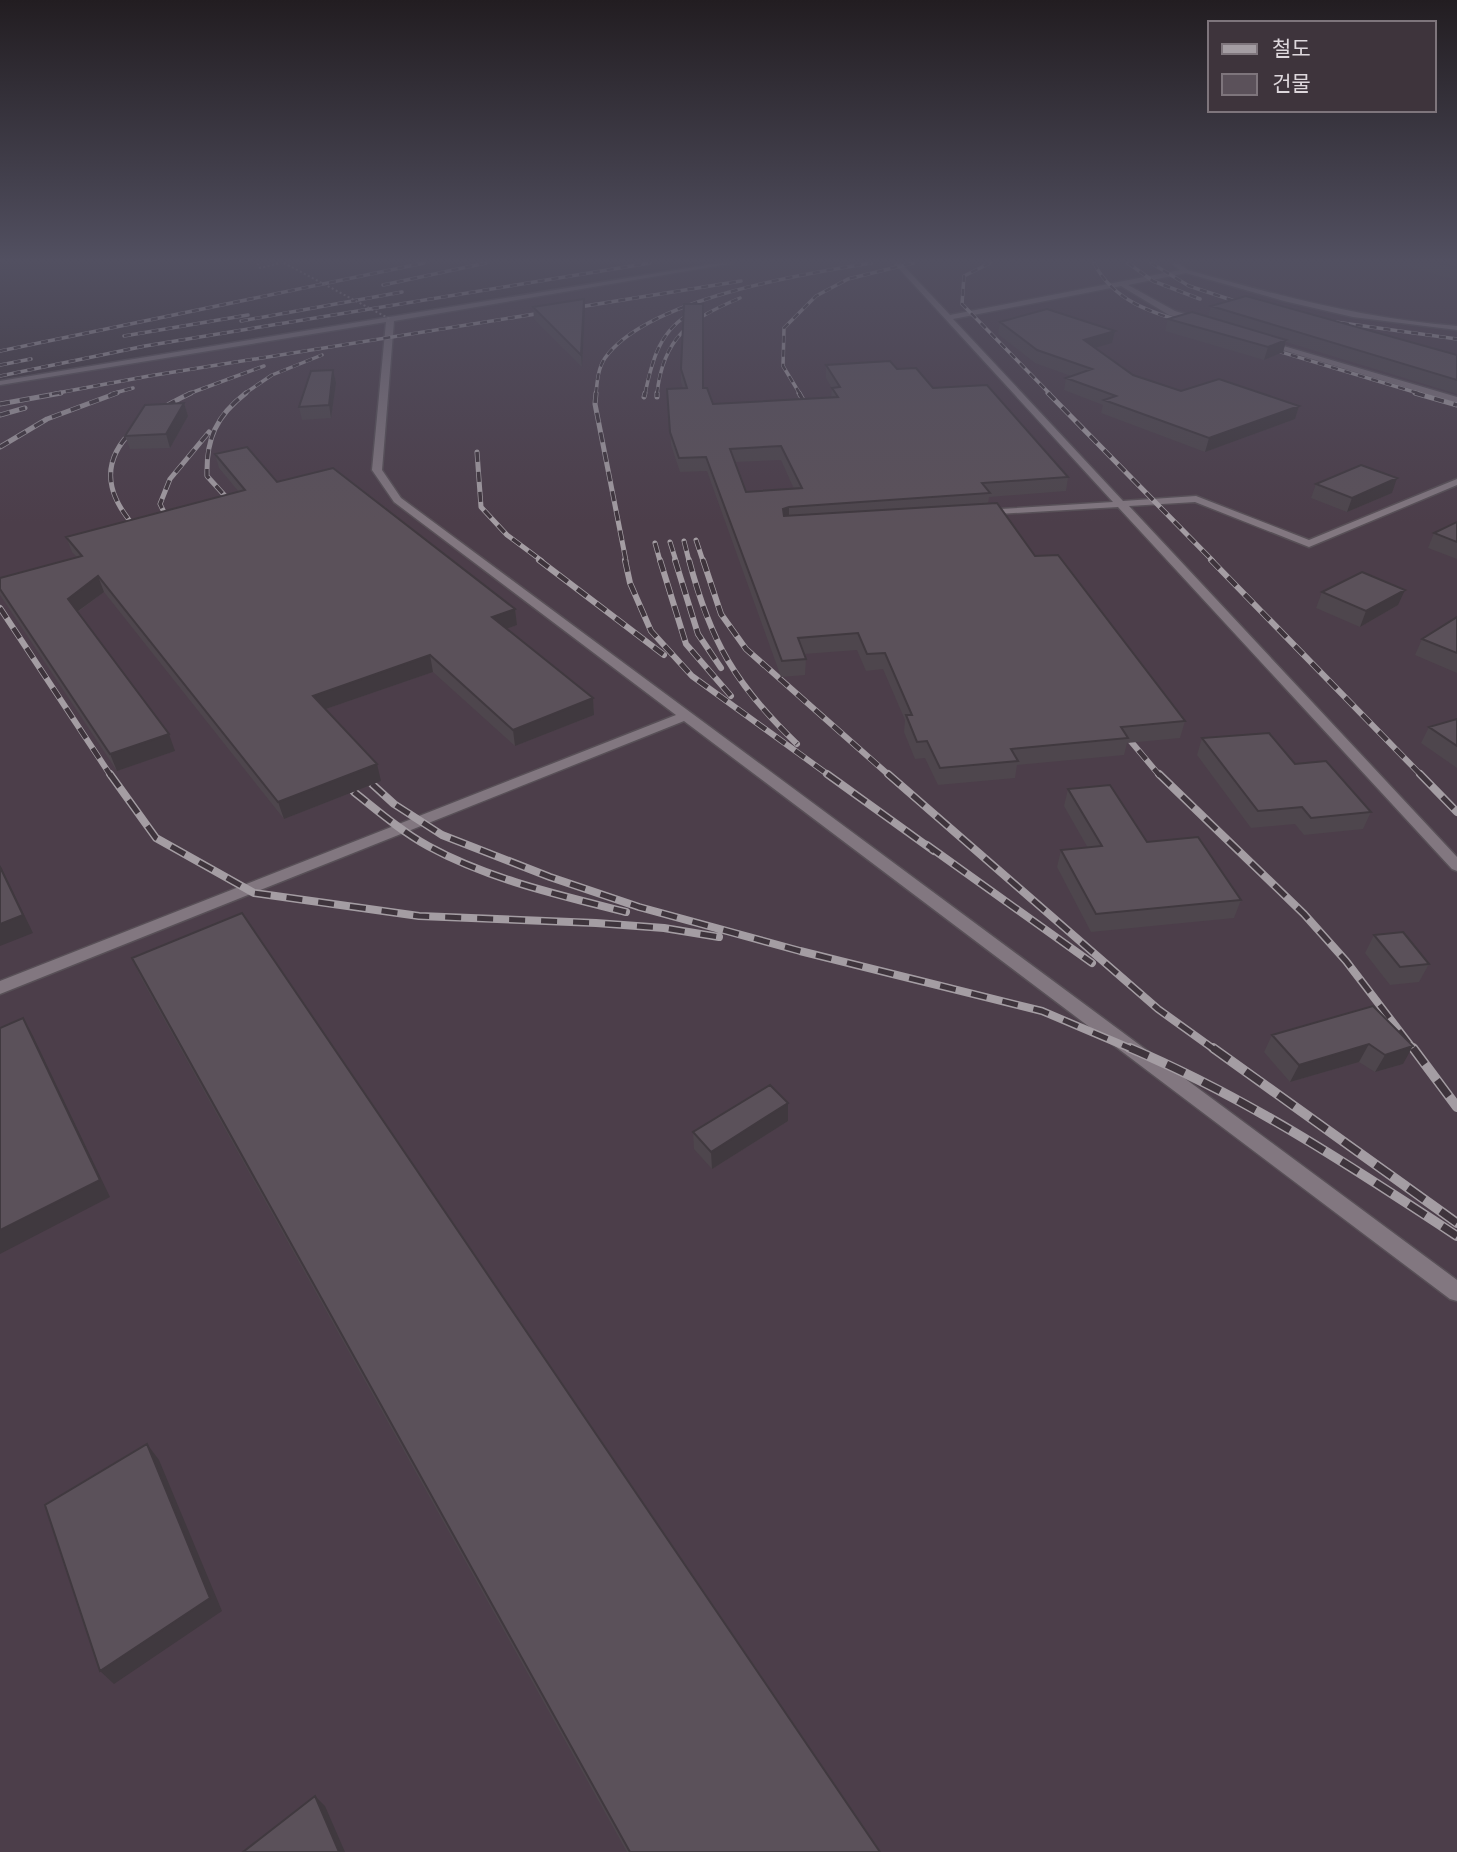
<svg xmlns="http://www.w3.org/2000/svg" width="1457" height="1852" font-family="'Varela Round','Noto Sans KR',sans-serif">
<style>
.built{fill:#4c3e4a}
.lines{fill:none;stroke-linecap:round;stroke-linejoin:round}
.service-casing{stroke:#585057;stroke-width:3}
.path{stroke:#8e868c;stroke-width:2;stroke-dasharray:2 2.5;stroke-linecap:butt}
.service{fill:#827780;fill-rule:evenodd}
.rail-far4-casing{stroke:#a49da3;stroke-width:3.5}
.rail-far3-casing{stroke:#a49da3;stroke-width:5}
.rail-far2-casing{stroke:#a49da3;stroke-width:6}
.rail-far1-casing{stroke:#a49da3;stroke-width:8}
.rail-casing{stroke:#a49da3;stroke-width:10}
.rail-far4{stroke:#3e343c;stroke-width:2.5;stroke-dasharray:7;stroke-linecap:butt}
.rail-far3{stroke:#3e343c;stroke-width:3.5;stroke-dasharray:10;stroke-linecap:butt}
.rail-far2{stroke:#3e343c;stroke-width:4.5;stroke-dasharray:12;stroke-linecap:butt}
.rail-far1{stroke:#3e343c;stroke-width:5;stroke-dasharray:16;stroke-linecap:butt}
.rail{stroke:#3e343c;stroke-width:7;stroke-dasharray:20;stroke-linecap:butt}
.path-bridge{stroke:#8e868c;stroke-width:2;stroke-dasharray:2 2.5;stroke-linecap:butt}
.wall{fill:#4e464d;fill-rule:evenodd}
.shaded-wall{fill:#40393f}
.building{fill:#5b515a;stroke:#40393f;stroke-width:2;fill-rule:evenodd}
</style>
<rect width="100%" height="100%" fill="#3e343c"/>
<!-- built -->
<path class="built" d="M714,263H1457V1852H0V380Z"/>
<g class="lines">
<!-- service casing -->
<g class="service-casing">
<path id="service" d="M719,263H734L394,321L382,470L401,498L1457,1280V1301L1450,1299L684,721L0,994V981L676,715L394,502L372,470L386,322L0,385V381Z
M894,263H901L950,315L1180,270L1171,263H1178L1188,270C1277,295 1364,319 1457,326V330L1353,317L1284,301L1186,273L1128,285L1175,311L1201,319V323L1169,315L1121,286L953,319L1123,501L1196,496L1309,540L1457,479V485L1309,547L1195,502L1129,506L1457,857V871L1452,869L1118,507L980,515V511L984,510L1113,502Z
M1263,340L1457,397V403L1263,344Z"/>
</g>
<!-- path -->
<path class="path" d="M257,263L260,268L280,263"/>
<!-- service -->
<use href="#service" class="service"/>
<!-- rail-far4 casing -->
<g class="rail-far4-casing">
<path id="rail-far4" d="M990,263L964,276L962,304L1050,394
M1094,263C1113,301 1152,313 1191,324
M1128,263L1153,281L1200,299
M1151,263L1189,286L1250,306
M383,285L486,263
M241,321L402,292
M1328,321L1457,339
M124,336L248,315
M1264,347L1421,394
M0,351L424,263
M0,365L31,359
M0,376L145,346L650,263
M52,394L149,376L741,281
M111,394L133,388
M188,394L264,366
M244,394L272,375L322,355
M596,394C597,382 598,368 605,358C647,299 802,274 871,263
M645,394C652,360 660,329 693,312
M657,394C663,337 690,319 740,298
M800,394L783,366L784,328L816,296L848,279L913,263"/>
</g>
<!-- rail-far3 casing -->
<g class="rail-far3-casing">
<path id="rail-far3" d="M596,393L595,404L626,561
M799,393L810,412
M1048,393L1213,561
M1415,393L1457,405
M644,397L645,393
M657,397V393
M0,404L61,393
M0,415L25,408
M0,447L47,419L117,393
M477,452L481,507L507,535L542,561
M236,508L207,476C206,439 216,416 246,393
M171,526L160,504L170,479L209,432
M140,534C129,520 116,505 112,487C101,440 157,409 191,393
M696,540L703,561
M684,541L689,561
M670,542L676,561
M655,543L660,561"/>
</g>
<!-- rail-far2 casing -->
<g class="rail-far2-casing">
<path id="rail-far2" d="M539,560L664,655
M625,560L630,583L651,631L692,676L830,776
M660,560L686,644L731,696
M675,560L698,634L721,668
M689,560C711,643 735,684 797,744
M703,560L721,614L746,649L890,776
M1211,560L1422,776
M0,608L111,776
M1123,732L1160,776"/>
</g>
<!-- rail-far1 casing -->
<g class="rail-far1-casing">
<path id="rail-far1" d="M110,774L156,838L254,893L419,916L596,923L664,928L719,937
M827,774L934,851
M888,774L1158,1009L1215,1050
M1159,774L1304,914L1346,961L1414,1050
M1420,774L1457,812
M372,784L394,804L442,835L550,877L639,907L800,951L1042,1011L1134,1050
M354,792C378,811 401,831 428,846C488,879 559,895 626,912
M927,845L1092,963"/>
</g>
<!-- rail casing -->
<g class="rail-casing">
<path id="rail" d="M1130,1048C1246,1097 1352,1167 1457,1236
M1213,1048L1457,1223
M1413,1048L1457,1107"/>
</g>
<!-- rail-far4 -->
<use href="#rail-far4" class="rail-far4"/>
<!-- rail-far3 -->
<use href="#rail-far3" class="rail-far3"/>
<!-- rail-far2 -->
<use href="#rail-far2" class="rail-far2"/>
<!-- rail-far1 -->
<use href="#rail-far1" class="rail-far1"/>
<!-- rail -->
<use href="#rail" class="rail"/>
<!-- path-bridge -->
<path class="path-bridge" d="M284,263L390,319"/>
</g>
<!-- wall -->
<path class="wall" d="M1405,263H1457V280L1404,266Z
M584,299L585,311L582,367L534,319L533,307Z
M1211,306L1457,355V394L1286,342L1283,352L1264,360L1165,331L1168,319L1208,317Z
M1000,322L1115,331L1112,343L1095,348L1133,375L1181,391L1299,406L1295,419L1205,452L1101,413L1103,405L1064,390L1066,378L1071,376L1035,363L998,334Z
M826,365L897,369L933,388L1068,477L1066,491L989,497L988,504L1185,721L1180,738L1127,743L1124,755L1017,765L1015,778L938,785L925,758L915,759L904,732L905,720L883,669L866,671L857,650L804,654L806,659L805,675L781,677L707,471L680,472L671,445L667,389L683,388L681,382V369L703,388L713,404L831,398L832,388L826,378ZM781,460L794,489L746,492L735,462Z
M333,370L336,383L331,418L302,420L299,407Z
M184,403L188,416L170,448L130,449L125,436Z
M215,454L277,482L515,609L517,625L506,629L593,698L594,715L515,746L433,672L326,709L381,781L284,819L104,592L78,612L175,751L117,771L0,595V578L77,557L72,552L66,537L239,492L219,468Z
M1316,484L1392,493L1347,512L1311,498Z
M1457,522V559L1428,548L1434,533Z
M1322,592L1398,605L1360,627L1316,608Z
M1457,617V673L1415,655L1422,639Z
M1457,719V768L1421,743L1429,727Z
M1202,738L1295,764L1371,812L1363,829L1304,835L1295,824L1251,828L1197,755Z
M1068,789L1147,842L1241,900L1234,918L1091,932L1057,867L1061,850L1088,848L1064,806Z
M1374,935L1429,964L1419,982L1390,985L1365,953Z
M132,958L880,1852H627L140,976Z
M1373,1006L1403,1064L1375,1072L1359,1062L1290,1082L1264,1052L1272,1035Z
M788,1121L712,1169L694,1149L693,1132Z"/>
<!-- shaded-wall -->
<path class="shaded-wall" d="M584,299L585,311L582,367L581,355Z
M1115,331L1112,343L1081,352L1084,340Z
M1286,340L1283,352L1264,360L1268,347Z
M333,370L336,383L331,418L329,405Z
M184,403L188,416L170,448L166,434Z
M1299,406L1295,419L1205,452L1209,438Z
M1397,478L1392,493L1347,512L1352,498Z
M789,507V521L783,523V509Z
M98,576L104,592L74,614L68,599Z
M1405,590L1398,605L1360,627L1366,611Z
M515,609L517,625L494,633L492,617Z
M430,655L433,672L317,712L313,696Z
M593,698L594,715L515,746L513,730Z
M169,734L175,751L117,771L110,754Z
M377,764L381,781L284,819L278,802Z
M0,865L33,933L0,946Z
M23,1018L33,1036L110,1197L0,1254V1230Z
M1369,1044L1359,1062L1290,1082L1299,1065Z
M1413,1046L1403,1064L1375,1072L1385,1055Z
M788,1103V1121L712,1169L711,1152Z
M147,1444L159,1460L222,1611L114,1684L100,1671Z
M315,1796L325,1806L345,1852H339Z"/>
<!-- building -->
<path class="building" d="M1439,263H1457V267Z
M1246,296L1457,355V380L1211,306Z
M584,299L581,355L533,307Z
M684,304H703V388H707L713,404L838,397L832,388L840,387L826,365L890,361L897,369L916,368L933,388L987,385L1068,477L982,483L990,493L789,507L783,509L784,516L997,503L1035,556L1058,555L1185,721L1121,727L1128,738L1011,749L1018,761L940,768L927,741L917,742L906,715H912L885,653L867,654L858,633L798,638L806,659L782,661L706,457L679,458L670,432L667,389L687,388L681,369ZM781,446L802,488L746,492L730,449Z
M1047,309L1115,331L1084,340L1133,375L1181,391L1219,379L1299,406L1209,438L1104,400L1116,396L1066,378L1092,369L1037,350L1000,322Z
M1192,312L1286,340L1268,347L1168,319Z
M333,370L329,405L299,407L311,371Z
M184,403L166,434L125,436L145,405Z
M247,447L277,482L333,468L515,609L492,617L593,698L513,730L430,655L313,696L377,764L278,802L98,576L68,599L169,734L110,754L0,589V578L82,556L66,537L245,490L215,454Z
M1361,465L1397,478L1352,498L1316,484Z
M1457,522V542L1434,533Z
M1362,572L1405,590L1366,611L1322,592Z
M1457,617V653L1422,639Z
M1457,719V746L1429,727Z
M1269,733L1295,764L1326,761L1371,812L1311,818L1302,807L1258,811L1202,738Z
M1110,785L1147,842L1198,837L1241,900L1096,914L1061,850L1102,846L1068,789Z
M0,867L23,915L0,924Z
M242,913L880,1852H630L132,958Z
M1403,932L1429,964L1400,967L1374,935Z
M1373,1006L1413,1046L1385,1055L1369,1044L1299,1065L1272,1035Z
M23,1018L100,1180L0,1230V1028Z
M770,1085L788,1103L711,1152L693,1132Z
M147,1444L210,1598L100,1671L45,1505Z
M315,1796L339,1852H243Z"/>
<!-- sky -->
<linearGradient id="sky" x2="0" y2="1"><stop stop-color="#221d21"/><stop offset="0.5" stop-color="#525061"/><stop offset="1" stop-color="#525061" stop-opacity="0"/></linearGradient>
<rect width="1457" height="522" fill="url(#sky)"/>
<!-- legend -->
<rect x="1208" y="21" width="228" height="91" fill="#3e343c" stroke="#7e757c" stroke-width="2"/>
<rect x="1222" y="44" width="35" height="10" fill="#a49da3" stroke="#7e757c" stroke-width="2"/>
<text x="1272" y="56" font-size="21" fill="#ddd7dc">철도</text>
<rect x="1222" y="74" width="35" height="21" fill="#5b515a" stroke="#7e757c" stroke-width="2"/>
<text x="1272" y="91" font-size="21" fill="#ddd7dc">건물</text>
</svg>
